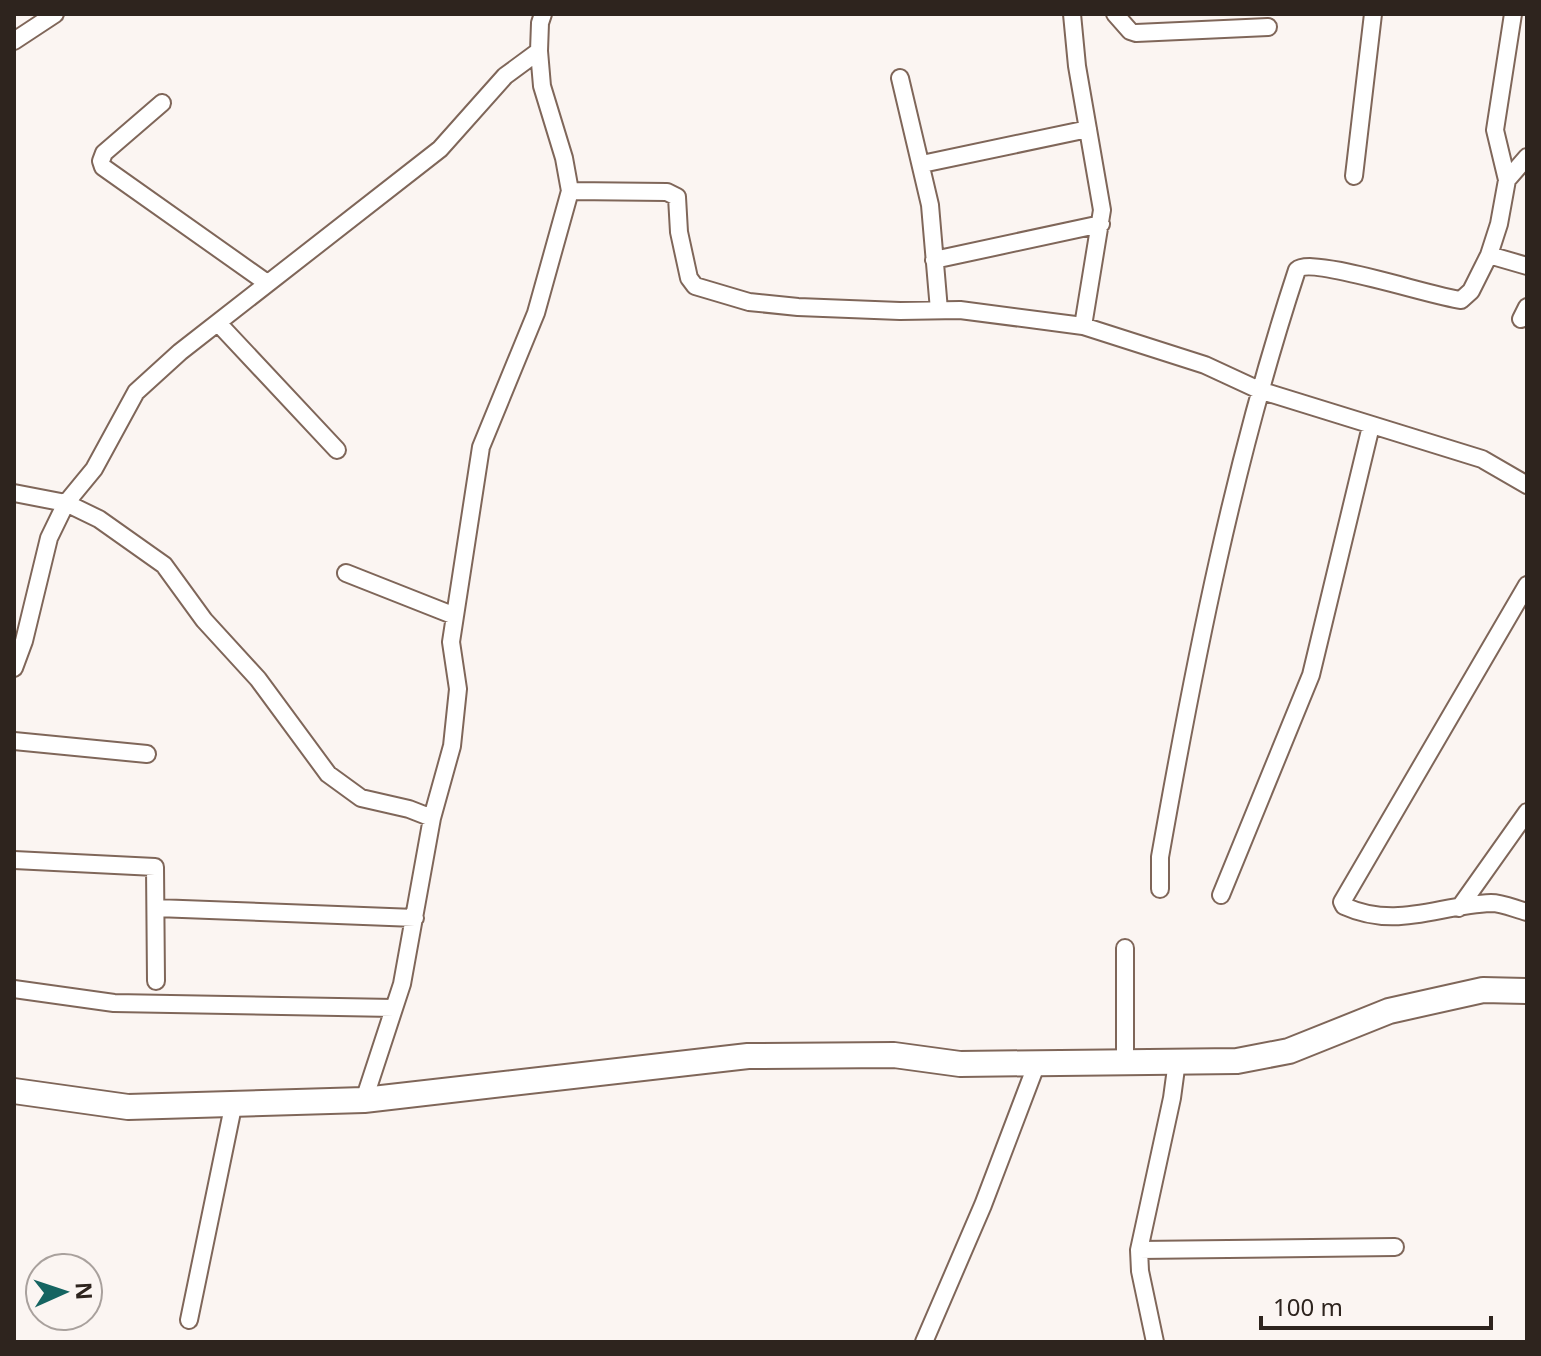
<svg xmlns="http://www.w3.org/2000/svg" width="1541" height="1356" font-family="'Noto Sans',sans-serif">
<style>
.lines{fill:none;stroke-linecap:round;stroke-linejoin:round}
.street-casing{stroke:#7f6659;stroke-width:20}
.secondary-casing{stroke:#7f6659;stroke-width:28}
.street{stroke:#fff;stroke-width:16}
.secondary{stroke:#fff;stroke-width:24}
</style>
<rect width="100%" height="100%" fill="#fbf5f2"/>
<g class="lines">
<!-- street casing -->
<g class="street-casing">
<path id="street" d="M1072,14L1077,66L1102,210L1083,326
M1115,14L1130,31L1136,33L1268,27
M14,41L55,14
M900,78L930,205L939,310
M162,103L104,153L101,161L103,167L267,283
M922,164L1088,129
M1354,176L1373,14
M1507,180L1495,130L1513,14
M570,191L667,192L677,197L679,232L689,278L695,286L749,302L798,307L900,311L960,310L1083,326L1205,365L1259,390L1482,459L1527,485
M1489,255L1527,266
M934,260L1101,224
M1521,319L1527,307
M218,323L337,450
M14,493L66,503L99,519L164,565L204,620L258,679L328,774L361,798L409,809L432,818
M346,573L455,616
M1527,585L1342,902L1344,906C1397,930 1438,905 1491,903C1503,903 1515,909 1527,912
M14,668L24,641L49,538L66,503L94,469L136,392L180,352L440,149L505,76L539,51
M14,741L147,754
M14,860L155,867L156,981
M1160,889V857C1195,659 1234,461 1297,270C1312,256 1433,297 1461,300L1471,291L1489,255L1499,224L1507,180L1527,157
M1221,895L1311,675L1371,426
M156,908L415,918
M1459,908L1527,812
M1125,948V1061
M14,989L114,1003L394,1008
M364,1100L402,984L432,818L452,746L458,689L451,642L481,447L536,313L570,191L564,158L542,86L539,51L540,23L543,14
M1139,1250L1395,1247
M189,1320L234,1102
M924,1342L983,1205L1037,1063
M1155,1342L1140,1271L1139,1250L1172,1098L1177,1061"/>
</g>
<!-- secondary casing -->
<g class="secondary-casing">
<path id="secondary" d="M14,1091L128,1107L364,1100L748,1056L894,1055L960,1064L1237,1061L1289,1051L1389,1011L1483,990L1527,991"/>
</g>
<!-- street -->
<use href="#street" class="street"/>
<!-- secondary -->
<use href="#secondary" class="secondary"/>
</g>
<!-- border -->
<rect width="1541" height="1356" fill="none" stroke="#2e241e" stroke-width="32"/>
<!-- north arrow -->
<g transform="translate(64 1292) rotate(87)"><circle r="38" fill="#fbf5f2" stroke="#a9a19d" stroke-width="2"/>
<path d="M0-6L14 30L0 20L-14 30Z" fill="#156461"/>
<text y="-12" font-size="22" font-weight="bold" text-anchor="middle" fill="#2e241e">N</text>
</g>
<!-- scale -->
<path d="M1261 1316v12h230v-12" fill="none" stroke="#2e241e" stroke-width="4"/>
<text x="1273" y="1316" font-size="24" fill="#2e241e" stroke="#fbf5f2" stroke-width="6" paint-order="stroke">100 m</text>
</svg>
